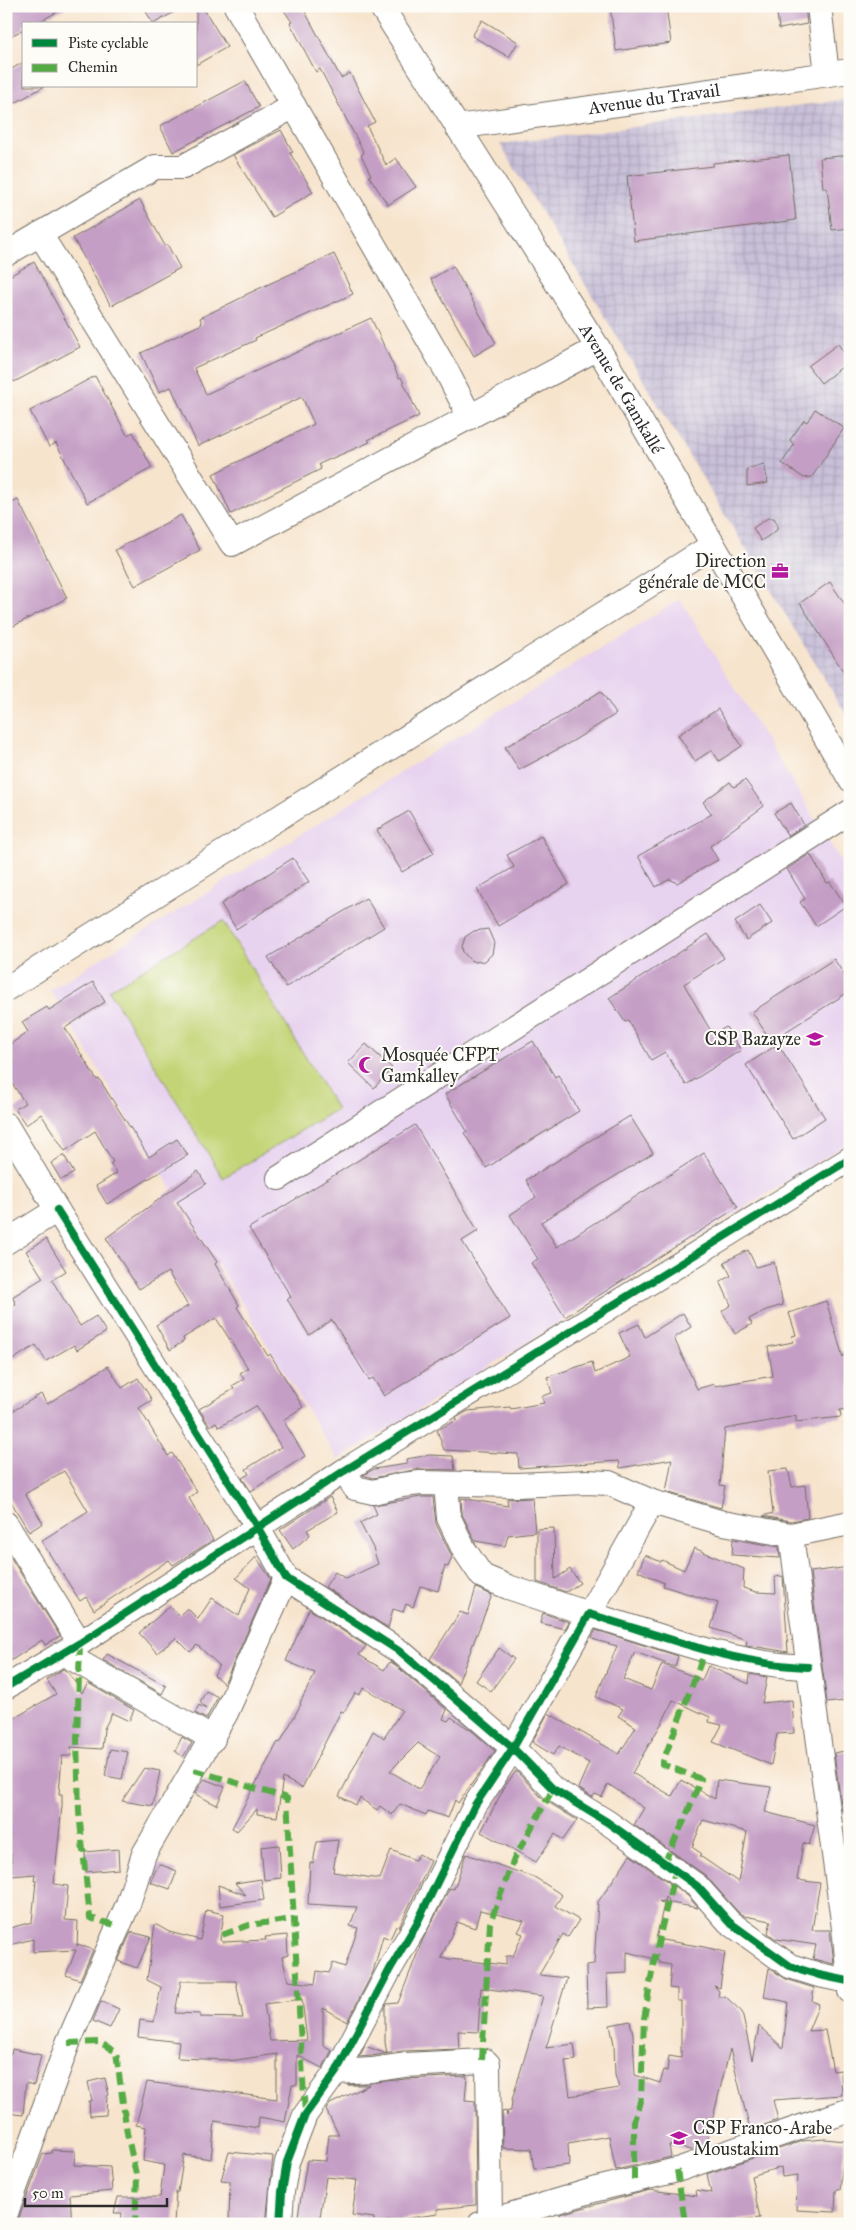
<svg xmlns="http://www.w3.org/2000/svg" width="856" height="2230" font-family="'IM FELL Great Primer',serif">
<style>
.built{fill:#e7d2ef}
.industrial{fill:url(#industrial-grid)}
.green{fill:#c3d476;stroke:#778050}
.building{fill:#c49ec5;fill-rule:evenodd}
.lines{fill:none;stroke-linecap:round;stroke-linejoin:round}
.minor-casing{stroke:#726c64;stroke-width:26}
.minor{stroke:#fff;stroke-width:24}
.quiet{stroke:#54ab44;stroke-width:6;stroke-dasharray:12 6;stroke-linecap:butt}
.cycleway-casing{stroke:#fdfcf7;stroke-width:11}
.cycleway{stroke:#00873e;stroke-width:8}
.labels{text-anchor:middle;stroke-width:4;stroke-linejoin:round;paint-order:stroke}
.street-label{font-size:18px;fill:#2b2b2b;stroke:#fdfcf7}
.poi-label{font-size:18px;fill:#2b2b2b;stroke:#fdfcf7;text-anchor:end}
</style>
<defs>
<pattern id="industrial-grid" width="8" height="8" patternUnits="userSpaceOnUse" patternTransform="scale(1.25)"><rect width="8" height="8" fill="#c8bfd8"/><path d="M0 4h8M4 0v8" fill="none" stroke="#aca4ba"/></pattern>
</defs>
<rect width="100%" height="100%" fill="#fdfcf7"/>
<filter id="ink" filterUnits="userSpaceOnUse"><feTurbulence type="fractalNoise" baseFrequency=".02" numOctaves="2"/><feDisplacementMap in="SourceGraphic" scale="10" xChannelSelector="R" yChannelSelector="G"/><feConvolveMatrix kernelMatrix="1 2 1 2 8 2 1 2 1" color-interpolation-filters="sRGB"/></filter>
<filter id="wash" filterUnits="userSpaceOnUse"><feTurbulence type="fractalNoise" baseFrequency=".0096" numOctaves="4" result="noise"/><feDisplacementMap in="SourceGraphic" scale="20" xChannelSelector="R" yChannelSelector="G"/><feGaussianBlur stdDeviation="1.12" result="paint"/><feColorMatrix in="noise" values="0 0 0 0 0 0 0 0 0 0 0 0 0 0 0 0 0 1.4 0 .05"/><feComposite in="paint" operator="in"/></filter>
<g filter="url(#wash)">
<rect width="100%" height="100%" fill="#f7e4cd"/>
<!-- built -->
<path class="built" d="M680,599L850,876V1142L338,1460L50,990Z"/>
<!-- industrial -->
<path class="industrial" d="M850,99V721L500,144Z"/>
<!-- green -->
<path class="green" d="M223,921L337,1109L223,1178L109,990Z"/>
<g id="blocks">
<!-- building -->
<path class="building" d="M6,6H68L35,24H24V29L11,36L6,27Z
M143,6H185L153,24Z
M196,6H202L227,47L196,65Z
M281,6H302L341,78L350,73L375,122L367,126L386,165L396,158L416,187L388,205L369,176L371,175L361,155L364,153L320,69L316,72L290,23L292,22Z
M610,6H666L671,43L616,51Z
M776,6H805L807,24L779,29Z
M482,20L518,42L509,57L472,36Z
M24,62V86H45L6,108V72Z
M245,81L259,107L173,152L160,126Z
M281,130L293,152L290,153L313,192L272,217L233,155Z
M789,155L796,220L634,241L627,176L713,166V163Z
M850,155V228L832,230L827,188H823L820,158Z
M140,200L165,246L167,244L180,268L111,306L73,238Z
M334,254L353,294L255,338L256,340L194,368L206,394L371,318L399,378L401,377L419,416L368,440L370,442L319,464L321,469L231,514L213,474L314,424L302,397L198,446L171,387L159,392L141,353L202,324L200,318L245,296V295Z
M34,262L80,347L14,382L6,367V278Z
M453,266L496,343L474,356L431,279Z
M838,344L850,361L821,383L808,366Z
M95,376L127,435L133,432L152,468L87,503L56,443L49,447L30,411Z
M815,409L844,428L812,477L804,478L782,463L794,445L790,440L804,420L807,422Z
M764,464L768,483L747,486V469Z
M18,500L67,598L6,630V506Z
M181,515L200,550L135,586L115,550Z
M768,518H774L777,524V530L761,541L753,528Z
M830,582L850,612V682L800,603Z
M601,691L616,714L573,741L519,770L505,747L560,717Z
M718,709L742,746L719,761L712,750L695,761L678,735Z
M745,780L764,806L710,846L718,860L677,883L670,879L656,887L638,856L712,814L703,802L730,782L734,787Z
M791,803L804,825L788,836L774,813Z
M409,811L434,853L402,872L377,830Z
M541,836L569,884L498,926L477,889L514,867L507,855Z
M810,854L827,883L830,882L846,906L816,926L800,902L805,899L787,869Z
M293,858L309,882L236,929L221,904Z
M366,898L384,927L286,987L268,957Z
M760,905L772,923L746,940L735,922Z
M488,929L494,943L492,954L485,961L475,962L470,960L463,952L462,947L465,937L474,931Z
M708,934L724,958L684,984L713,1035L726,1027L741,1050L686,1085L665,1052L651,1060L628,1020L625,1022L609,998Z
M834,959L850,984V991L771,1041L752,1012Z
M93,982L105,1002L65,1028L97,1080L99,1079L149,1157L177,1139L188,1155L107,1204L96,1186L117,1173L110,1164L113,1162L95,1131L65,1151L41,1114L26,1125L15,1109L25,1103L6,1074V1047L28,1032L22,1022L47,1007L49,1010Z
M533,1041L555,1077L558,1075L579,1111L486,1168L464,1133L467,1131L445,1094Z
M366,1044L392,1068L374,1088L348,1063Z
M778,1044L825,1118L793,1139L746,1065Z
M630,1116L653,1153L541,1222L557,1247L704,1153L738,1207L565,1317L531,1263L538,1259L510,1215L536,1197L526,1180Z
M415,1125L478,1231L462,1241L510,1318L384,1396L373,1378L369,1380L332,1320L309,1335L287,1299L291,1297L249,1228Z
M64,1155L74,1173L61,1180L51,1163Z
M198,1171L206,1184L177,1202L217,1262L215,1264L239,1305L237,1307L268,1356L270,1354L303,1407L283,1420L305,1456L251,1491L242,1478L249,1474L246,1469L281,1447L256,1406L219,1427L216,1422L210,1426L199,1409L234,1389L232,1386L244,1379L240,1373L248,1368L216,1318L183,1338L184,1341L170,1350L156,1325L188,1306L168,1272L139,1289L106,1238Z
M46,1239L66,1271L52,1280L80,1326L96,1316L106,1332L77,1350L74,1345L46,1361L36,1345L6,1364V1311L16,1304L12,1297L43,1278L26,1251Z
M748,1250L756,1267L774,1262L783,1305L766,1310L749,1319L752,1324L735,1334L722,1311L731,1305L720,1281L731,1276L724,1262Z
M826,1301L843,1357L850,1346V1409L840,1410L841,1417L796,1422V1416L725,1429L720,1485L725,1486L721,1508L666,1492L672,1459L620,1468L619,1461L519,1468L518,1454L444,1450L437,1430L457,1420L456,1418L468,1411L510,1407L511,1409L544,1403L542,1396L552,1393L547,1377L592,1362L595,1373L630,1357L619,1333L639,1324L645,1337L683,1313L691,1327L674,1338L697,1389L714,1384L715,1386L773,1376L768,1347L793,1342L792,1336L796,1335L789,1313Z
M108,1366L122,1388L138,1378L152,1400L139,1408L168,1456L172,1453L197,1492L189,1498L213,1540L173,1565L169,1560L94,1610L86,1597L80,1601L41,1541L88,1511L64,1471L25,1494L43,1523L29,1532L6,1493V1415L41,1394L47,1404Z
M430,1455L453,1456L455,1470L419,1469L373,1478L363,1475L374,1469L407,1464L406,1459Z
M788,1469L792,1487L805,1485L808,1518L791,1521L763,1516L773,1513L768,1471Z
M330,1497L338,1512L307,1530L310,1535L293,1549L280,1530Z
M421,1497H433L436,1524L452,1557L448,1567L445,1566L438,1591L420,1586L413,1607L406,1604L403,1612L393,1609L388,1628L325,1587L335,1572L346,1579L378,1564L373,1548L360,1523L377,1514L373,1505Z
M461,1498L508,1506L507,1499L532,1498L535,1532L508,1535L505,1546L475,1541L462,1514Z
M554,1528L555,1579L570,1569L580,1583L566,1592L537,1582V1529Z
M733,1539L779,1547L780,1558L732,1555Z
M694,1548L744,1569L743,1588L756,1592L776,1593L775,1577L783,1576L788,1652L746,1645L747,1640L711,1628L718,1603L663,1586L664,1583L638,1571L645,1555L661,1562L662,1560L684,1570Z
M6,1550L60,1636L45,1645L42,1640L6,1664Z
M256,1557L271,1579L224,1684L214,1675L219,1665L197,1645L190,1652L176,1638L157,1653L139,1633L170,1606L179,1616L187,1608L198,1619L212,1598L239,1616L250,1588L236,1578Z
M850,1567V1692H843L844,1701L827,1703L810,1572Z
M476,1588L492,1595L458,1683L430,1659L460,1612L468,1615Z
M309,1609L366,1646L359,1655L384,1670L390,1662L394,1664L447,1710L443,1719L448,1721L451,1717L472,1731L495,1751L458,1803L455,1800L448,1818L428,1811L426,1815L400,1804L392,1815L380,1806L377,1810L360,1798L356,1805L339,1796L373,1731L384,1738L402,1710L364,1688L359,1695L355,1693L344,1712L341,1711L302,1788L283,1778L277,1817L257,1814V1809L237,1831L232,1828L278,1742L280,1743L301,1704L300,1703L315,1673L286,1661ZM418,1743L440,1757L419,1789L390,1771Z
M543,1613L569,1622L565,1629L540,1623Z
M596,1630L678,1656L675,1667L635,1652L623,1679L651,1690L662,1664L702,1680L708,1666L749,1684L750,1674L767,1677L762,1703L792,1700L794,1733L777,1734L771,1765L713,1742L722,1725L709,1722L710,1717L673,1700L663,1721L632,1773L672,1796L681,1780L715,1799L717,1780L771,1787L765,1812L815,1825L809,1845L803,1843L797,1880L820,1883L812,1930H830L834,1964L813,1959L816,1945L776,1939L768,1933L771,1921L744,1916L738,1912L705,1875L634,1825L644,1808L608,1784L602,1797L595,1794L592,1797L578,1788L589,1763L559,1746L553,1755L532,1742L548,1713L619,1754L636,1727L618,1716L623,1709L596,1697L617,1646L595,1640L592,1637ZM703,1820L747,1832L738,1882L700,1856L702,1854L692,1847Z
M499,1648L514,1659L491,1691L476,1681Z
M107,1654L166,1686L162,1694L103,1660Z
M63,1669L68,1672L82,1693L88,1683L134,1710L129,1721L112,1713L104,1729L102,1749L71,1747V1756H62L59,1794H62V1806L54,1884L68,1886L65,1920L78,1921L77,1946L78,1944L93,1950L80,1980L66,1975L76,1950L33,1952V1939L6,1946V1929L32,1922L36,1881H34L35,1874L12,1876L11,1854H6V1723L56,1694L47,1680Z
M206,1691L218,1697L206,1719L195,1713L199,1705L206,1709L200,1702Z
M182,1737L192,1743L183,1757L175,1751Z
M110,1749L128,1752L122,1779L105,1776Z
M850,1750V1811H842L834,1753Z
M144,1768L160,1771L153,1806L122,1801Z
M516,1771L543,1799L577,1820L563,1840L555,1834L536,1862L481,1832L505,1786Z
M204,1779L225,1787L217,1805L195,1794Z
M338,1840L333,1872L380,1879L391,1850L415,1860L419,1854L431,1861L399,1927L396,1926L390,1939L383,1936L373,1972L347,2022L323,2008V2045L332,2050L324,2065L322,2068L297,2055V2085H292L285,2122L259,2117L258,2128L215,2121L211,2159L184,2155L178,2192H176L174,2224H121L122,2213H114L118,2197H160L164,2165L143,2161L146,2127L136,2125L147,2082L277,2099V2054L230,2061V2060L177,2058L179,2042L138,2037L140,2020L154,2022L161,1987L147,1980L155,1924L169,1932L200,1940L206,1910L224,1914L220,1940L223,1942L266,1940L265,1937L287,1935L288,1955L282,1957L288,1981L315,1984L317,1971L329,1973L333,1963L345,1967L358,1928L350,1926L357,1907L308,1904L310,1863H313L317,1842ZM181,1981H236L243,2018L200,2017V2014L175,2013ZM302,1999L307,2040L270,2041L264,2004Z
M279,1845L281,1878L264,1880L261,1847Z
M118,1849L119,1869L86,1872L85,1852Z
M466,1854L536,1878L562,1895L555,1906L579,1920L568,1937L563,1934L539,1975L567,1978L546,2048L574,2044L576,2060L565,2061L570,2096L619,2088L615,2075L614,2044L610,2025L630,2021L633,2034L635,2075L660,2083L664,2070L667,2071L669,2056L681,2058V2001H677V1989L669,1988L671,1965L659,1963V1960L627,1952V1973L607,1974L608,2007L587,2008L586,1965L594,1964L598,1902L630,1855L688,1896L698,1908L671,1903L665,1897L664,1902L659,1901L664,1904L656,1939L704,1947L725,1952L720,1988L714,1986L719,1991L718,1998L725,1996L742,2012L752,2060L759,2026L783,2048L788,2002L764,1997L769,1968L786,1979L814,1988L812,2001L819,2004L808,2031L825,2030L833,2071L841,2070L842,2095L773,2100L778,2120L750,2130L730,2049L706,2145L691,2150L669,2145L671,2157L616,2170L609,2136L568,2143L569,2165L534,2169L531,2149L503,2148L502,2112L506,2111L507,2116L508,2111H511L512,2100L543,1996L481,1988L478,2032L458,2031L459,2049L404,2051L371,2056L359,2057L365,2046L387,2054L385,2042V2009L387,2004L398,2003L423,1939L450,1888L454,1889ZM480,1910L524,1921L518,1932L523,1934L513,1956H506V1965L441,1958L457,1922L475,1928Z
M159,1864L177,1871L170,1889L150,1882Z
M261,1879L264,1900L220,1906L218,1885L246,1895L235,1883Z
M131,1932L151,1937L137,1968L118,1961Z
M101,2001L119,2009L110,2028L93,2021Z
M12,2049L41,2055L34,2085L26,2083L23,2115L6,2113V2053L11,2054Z
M467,2076L465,2100L475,2101L476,2205L437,2209L438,2214L374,2223V2218L352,2215L357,2180L326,2177L319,2224L297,2222L307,2160L326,2161L329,2135H339L326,2110L330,2104L369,2085H347L406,2079Z
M105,2078L109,2095L107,2096L106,2115L90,2116L89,2101H92L88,2082Z
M825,2139L845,2141L840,2190H836L835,2212L796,2210L798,2175L782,2177L781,2167L751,2176L760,2218L693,2224H561L560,2214L650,2190L697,2196L696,2190L711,2193L707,2174L802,2141Z
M52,2150L75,2151L74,2165L110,2167L112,2191L70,2195L72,2224H15L19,2218L43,2154L52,2153Z
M229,2152L273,2156L266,2224H229L230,2181L221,2180Z"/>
</g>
</g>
<g filter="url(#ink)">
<use href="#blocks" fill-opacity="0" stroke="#726c64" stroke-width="1"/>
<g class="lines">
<!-- minor casing -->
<g class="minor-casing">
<g id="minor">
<path d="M236,6L446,370L470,417"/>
<path id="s1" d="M381,6L598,348L850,779"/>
<path d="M819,6L827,74"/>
<path id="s2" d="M457,127L850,71"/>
<path d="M40,234L232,544L598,348"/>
<path d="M6,254L155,167H183L294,106"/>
<path d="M6,989L713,545"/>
<path d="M6,1125L57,1210L6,1242"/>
<path d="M279,1178L850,812"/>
<path d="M57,1210L258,1528L286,1578L402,1653L513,1748L553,1789L607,1822L697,1886L729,1922L790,1966L819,1975L848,1981"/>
<path d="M344,1471L355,1488L373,1492L402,1485L420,1483L516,1485L587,1482L609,1483L652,1502L723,1523L791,1535L845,1936L850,1991"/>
<path d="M446,1485L449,1518L463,1548L482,1576L508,1587L589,1614L652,1502"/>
<path d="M6,1524L80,1643"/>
<path d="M791,1535L850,1523"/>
<path d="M63,1653L213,1739"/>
<path d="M6,1687L80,1643L344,1471L850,1159"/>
<path d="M336,2072L372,2070L405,2065L485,2061L488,2064L490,2221"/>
<path d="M6,2213L68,2043L128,1904L144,1854L226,1713L286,1578"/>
<path d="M280,2224L282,2192L287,2162L305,2115L336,2072L390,1969L417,1923L475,1805L513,1748L589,1614C660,1635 733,1665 808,1667"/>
<path d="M480,2224L597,2189L677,2170L850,2110"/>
</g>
</g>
<!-- minor -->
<use href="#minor" class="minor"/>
<!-- quiet -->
<path class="quiet" d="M80,1643L77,1740L79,1812L90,1918L118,1926
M194,1770L287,1798L305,2115
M664,1863L684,1821L701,1779L662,1764L706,1649
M222,1935L249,1925L294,1919
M68,2043L99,2042L116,2052L127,2133L137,2179L135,2224
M482,2060L490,1923L514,1859L553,1789
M677,2170L684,2216L681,2224
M634,2180V2121L641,2098L644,2019L654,1961L675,1871"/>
<!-- cycleway casing -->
<g class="cycleway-casing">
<path id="cycleway" d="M57,1210L258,1528L286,1578L402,1653L513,1748L553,1789L607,1822L697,1886L729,1922L790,1966L819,1975L848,1981
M6,1687L80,1643L344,1471L850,1159
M280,2224L282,2192L287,2162L305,2115L336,2072L390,1969L417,1923L475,1805L513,1748L589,1614C660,1635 733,1665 808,1667"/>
</g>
<!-- cycleway -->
<use href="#cycleway" class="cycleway"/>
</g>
</g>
<!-- icons -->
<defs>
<g id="office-bare" transform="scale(1.35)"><path d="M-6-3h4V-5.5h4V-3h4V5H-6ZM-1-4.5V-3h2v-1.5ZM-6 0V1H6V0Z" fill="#b5179e" stroke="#fdfcf7" stroke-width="2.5" paint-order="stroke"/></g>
<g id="school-bare" transform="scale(1.35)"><path d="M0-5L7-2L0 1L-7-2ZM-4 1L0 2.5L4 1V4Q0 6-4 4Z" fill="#b5179e" stroke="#fdfcf7" stroke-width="2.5" paint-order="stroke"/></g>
<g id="mosque-bare" transform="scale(1.35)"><path d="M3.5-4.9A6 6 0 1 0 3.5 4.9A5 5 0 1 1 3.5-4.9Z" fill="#b5179e" stroke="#fdfcf7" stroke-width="2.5" paint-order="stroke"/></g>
</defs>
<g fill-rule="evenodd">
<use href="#office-bare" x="780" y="571"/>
<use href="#school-bare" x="815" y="1039"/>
<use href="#mosque-bare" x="367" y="1065"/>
<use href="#school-bare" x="679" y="2138"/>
</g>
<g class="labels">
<!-- street labels -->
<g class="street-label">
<text dy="6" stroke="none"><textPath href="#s2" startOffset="199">Avenue du Travail</textPath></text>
<text dy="6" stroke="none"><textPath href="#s1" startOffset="452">Avenue de Gamkallé</textPath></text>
</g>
<!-- poi labels -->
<g class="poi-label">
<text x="766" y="567">Direction<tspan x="766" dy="21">générale de MCC</tspan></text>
<text x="801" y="1045">CSP Bazayze</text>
<text x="381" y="1061" text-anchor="start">Mosquée CFPT<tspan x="381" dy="21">Gamkalley</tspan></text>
<text x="693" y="2134" text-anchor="start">CSP Franco-Arabe<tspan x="693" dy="21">Moustakim</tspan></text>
</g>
</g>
<!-- margin -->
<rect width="856" height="2230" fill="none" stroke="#fdfcf7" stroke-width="25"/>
<!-- legend -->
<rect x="22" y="22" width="175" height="65" fill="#fdfcf7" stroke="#a9a8a5"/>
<rect x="32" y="39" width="25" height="8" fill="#00873e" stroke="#a9a8a5"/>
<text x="68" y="48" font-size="15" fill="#2b2b2b">Piste cyclable</text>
<rect x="32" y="64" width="25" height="8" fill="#54ab44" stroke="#a9a8a5"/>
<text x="68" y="72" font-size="15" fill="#2b2b2b">Chemin</text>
<!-- scale -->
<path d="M25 2198v8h142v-8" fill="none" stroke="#2b2b2b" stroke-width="2.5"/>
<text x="32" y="2198" font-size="15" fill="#2b2b2b" stroke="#fdfcf7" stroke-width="4" paint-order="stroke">50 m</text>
</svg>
